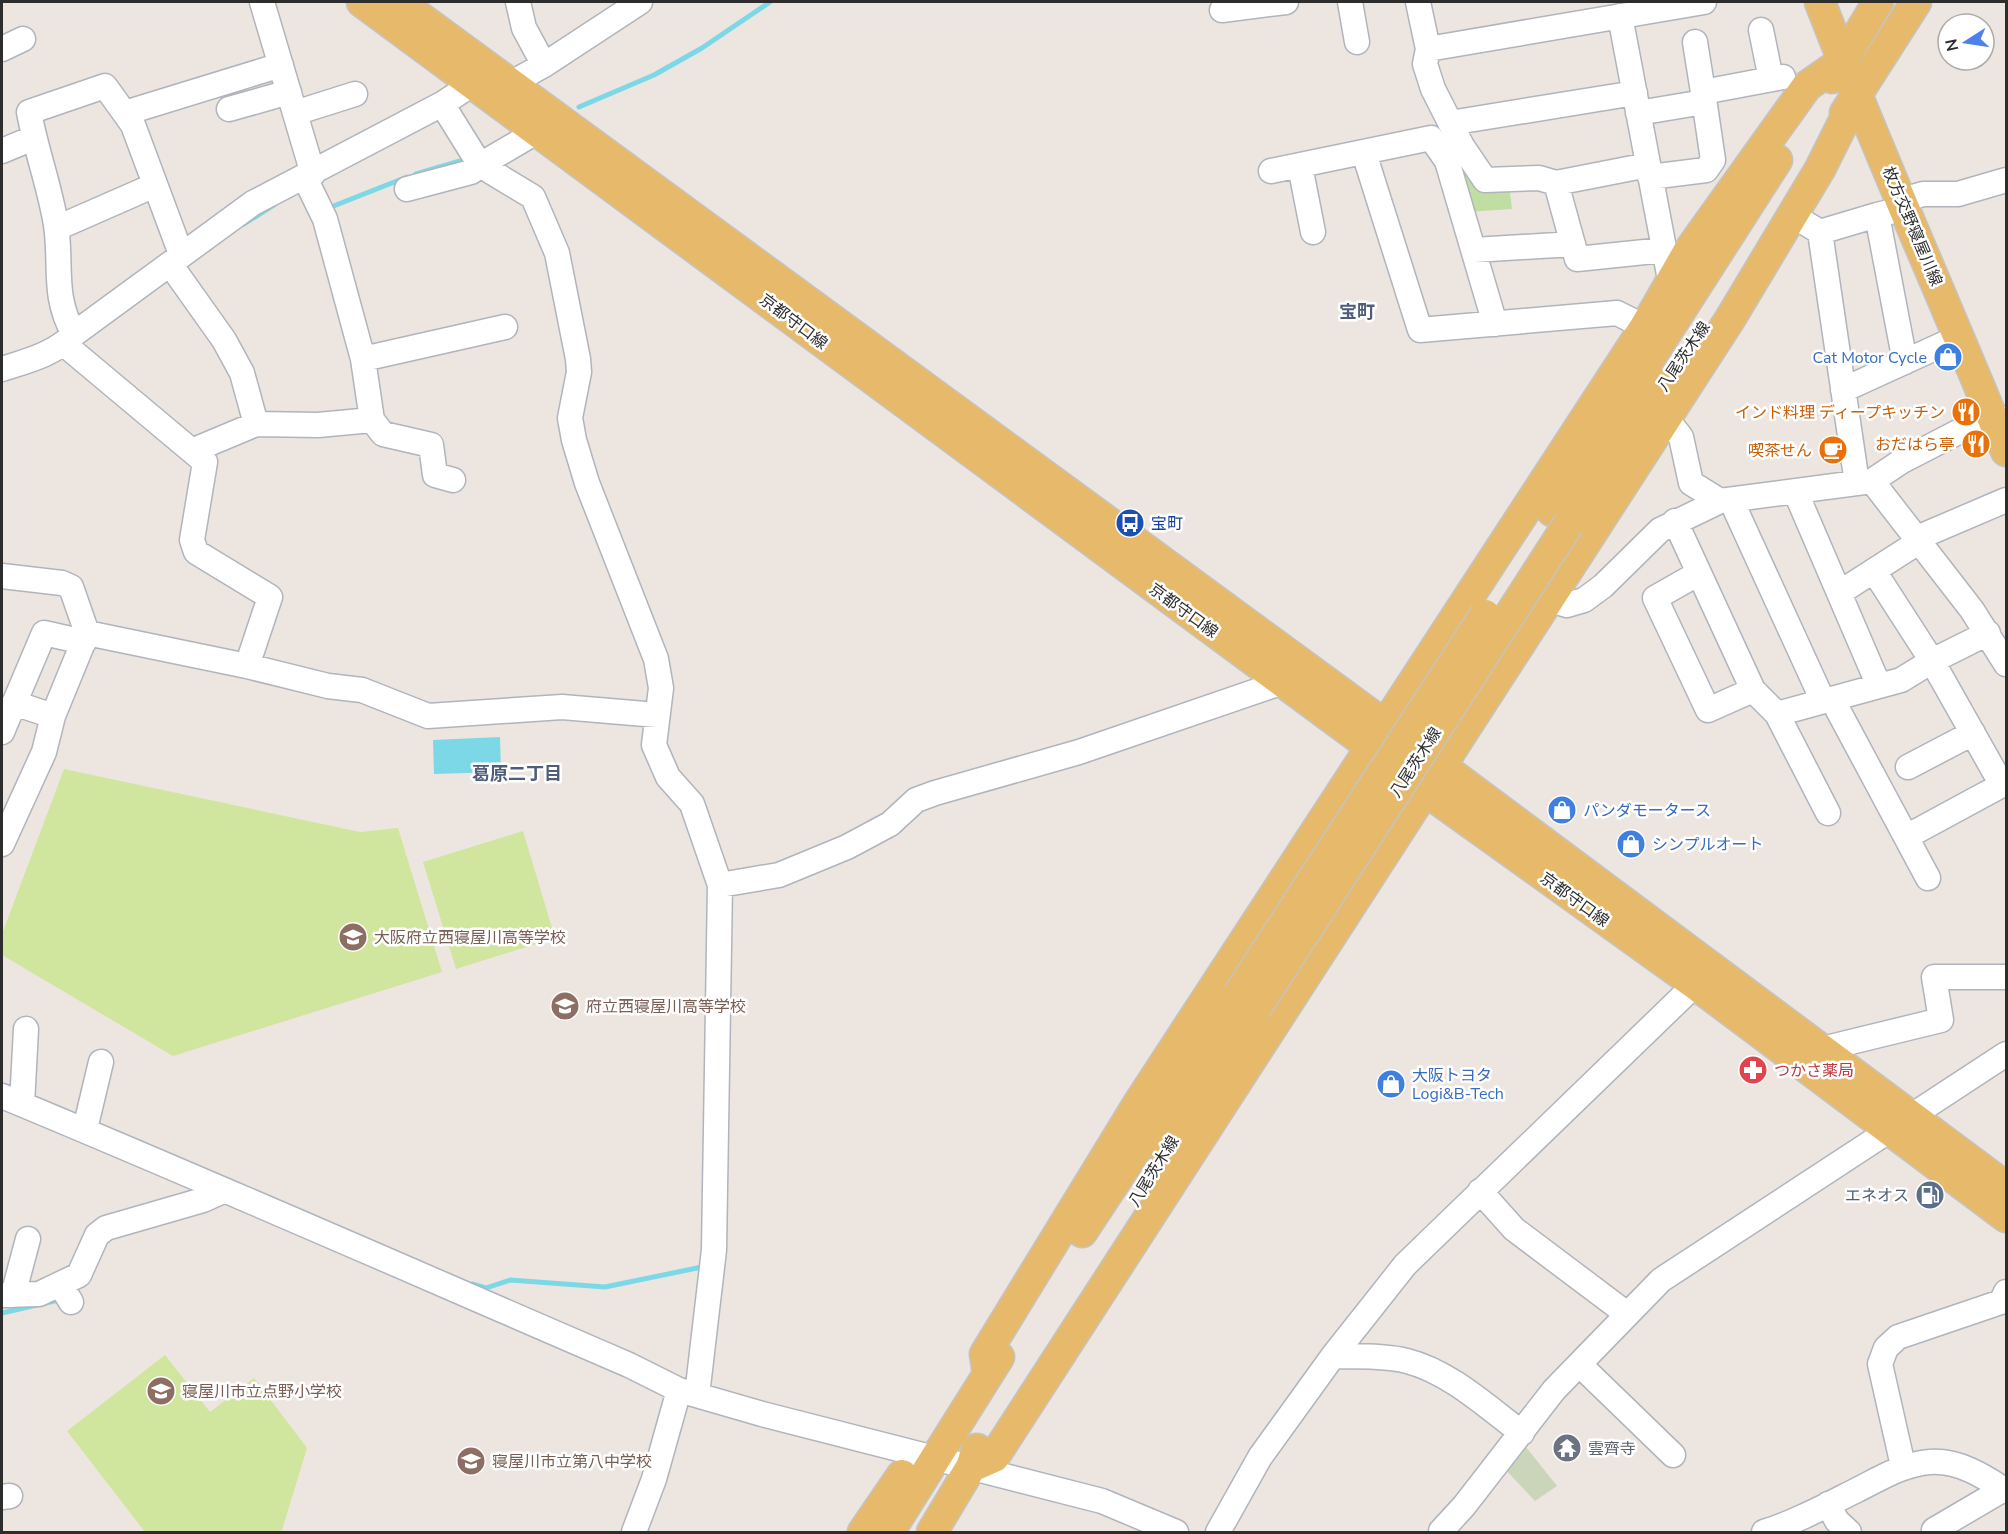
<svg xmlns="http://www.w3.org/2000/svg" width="2008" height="1534" font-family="'Nunito Sans','Noto Sans JP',sans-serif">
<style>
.green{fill:#bedfa1}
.cemetery{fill:#cad5b9}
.pitch{fill:#d0e59e}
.water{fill:#7cd8e6}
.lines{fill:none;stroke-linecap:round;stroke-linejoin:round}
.stream{stroke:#7cd8e6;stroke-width:5}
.minor-casing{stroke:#b0b4bc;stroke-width:27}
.major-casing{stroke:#c4c4c4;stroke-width:33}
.minor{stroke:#fff;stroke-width:24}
.major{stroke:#e7ba6b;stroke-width:30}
.major-bridge-casing{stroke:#c4c4c4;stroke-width:33;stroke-linecap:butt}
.major-bridge{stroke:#e7ba6b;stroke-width:30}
.labels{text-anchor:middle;stroke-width:5;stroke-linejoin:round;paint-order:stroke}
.street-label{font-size:16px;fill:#2d2d2d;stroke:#fff}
.shop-label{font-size:16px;fill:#366cbe;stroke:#fff;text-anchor:start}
.food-label{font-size:16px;fill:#c56008;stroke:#fff;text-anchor:end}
.transit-label{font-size:16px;fill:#164399;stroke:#fff;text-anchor:start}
.education-label{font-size:16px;fill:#785e54;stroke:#fff;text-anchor:start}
.health-label{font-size:16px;fill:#be3a42;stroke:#fff;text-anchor:start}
.service-label{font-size:16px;fill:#4e5e75;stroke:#fff;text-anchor:end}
.worship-label{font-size:16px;fill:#5b616d;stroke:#fff;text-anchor:start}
.neighbourhood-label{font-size:18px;font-weight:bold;fill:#505d7a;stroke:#fff}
</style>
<rect width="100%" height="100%" fill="#ede6e0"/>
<!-- green -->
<path class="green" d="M1453,144L1509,184L1512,209L1468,212Z"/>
<!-- cemetery -->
<path class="cemetery" d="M1522,1442L1557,1486L1535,1501L1504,1468Z"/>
<!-- pitch -->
<path class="pitch" d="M64,769L360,832L398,828L442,972L173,1056L2,955V934Z
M523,831L555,938L456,969L423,862Z
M165,1355L210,1412L254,1378L307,1448L282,1530L278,1532H145L67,1431Z"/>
<!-- water -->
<path class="water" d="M500,737L501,772L434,774L433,740Z"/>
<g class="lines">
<!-- stream -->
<path class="stream" d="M579,107L654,75L702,48L770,2
M416,174L460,161L466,162
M326,209L407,177
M244,224L274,205
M472,1284L486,1288L510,1280L605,1287L702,1267V1264
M2,1313L63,1299"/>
<!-- minor casing -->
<g class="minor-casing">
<path id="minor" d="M262,2L313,174
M518,2L524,28L544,65
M1350,2L1357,42
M1418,2L1428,49L1425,64L1433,89L1462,146L1485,180L1539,178L1556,183L1648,165
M1222,10L1286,2
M1620,16L1671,285
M1761,30L1771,79
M1695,42L1703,92
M2,49L23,39
M1428,49L1704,2
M497,91L544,65L640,2
M229,109L289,92
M125,113L281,65
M295,113L355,94
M1638,113L1704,102
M1450,123L1635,93
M538,131L480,165L533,197L557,253L578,359L579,372L570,418L574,440L587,483L656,659L661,688L654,745L668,777L692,804L720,885L714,1250L697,1395
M2,151L33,138
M1364,153L1420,330L1617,313L1645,327
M1300,166L1313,232
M1271,171L1431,138L1447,161L1495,324
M1650,177L1706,170L1713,160L1703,92L1783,77
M305,178L325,219L363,359L505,327
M1556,183L1577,259L1664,250
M407,189L471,172L480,165L442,104
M1903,200L1923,194H1958L2006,180
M1792,215L1820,232L1857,483
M57,228L155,185
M1820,232L1877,215
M1474,250L1573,244
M170,264L224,340L242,373L256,424L318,425L372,420L383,434L431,445L435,475L453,480
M74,334C52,296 62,265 56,225C50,187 36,151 29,112L105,86L133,125L181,254
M64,344L205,462L192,540L196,552L270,597L247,666
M363,359L372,420
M1905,362L1877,215L1906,208
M2,369C27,361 55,354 74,334L253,203L442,104L474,83
M1843,390L1959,337
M1666,418L1681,437L1691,483L1720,501L1872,481L1902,461L1964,429L2006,419
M194,450L256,424
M1872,481L1972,610L2006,664
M1796,493L1879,686
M1731,500L1823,701
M1675,521L1753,690L1777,714L1901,680L1932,661L1988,633
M1917,538L2006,500
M1874,571L1932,661L2002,785L1906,837
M1699,573L1655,598L1708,710L1753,690
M2,576L62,583L71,587L87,633L247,666L328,686L362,690L428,716L562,707L657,715
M1839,593L1920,541
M1547,599L1567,605L1584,600L1603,586L1660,530L1720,501
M1832,699L1928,878
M14,703L53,716
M1777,714L1828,813
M2,732L44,633L84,642
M1908,767L1973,733
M2,844L44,752L53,716L87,633
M720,885L779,875L847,847L890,824L916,800L935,793L1079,752L1283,682
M1822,1049L1941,1020L1934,977H2006
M2,1096C212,1183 420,1275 629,1365L679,1390L762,1414L1102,1501L1176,1532
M22,1104L26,1029
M85,1129L101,1062
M1480,1191L1514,1229L1627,1314
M60,1284L71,1302
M2,1295L39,1294L79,1275L97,1235L106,1228L203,1200L223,1191
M13,1295L28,1239
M1333,1356C1356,1357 1385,1355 1407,1361C1450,1372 1487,1407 1522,1433
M1580,1365L1673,1455
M1903,1466L1880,1364L1886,1348L1898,1337L2001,1302L2006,1292
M2,1497L10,1496
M1828,1504L1837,1521L1849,1532
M1934,1530L2004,1489
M634,1532L654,1479L679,1390
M1218,1532L1260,1457L1333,1356L1405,1265L1708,972
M1442,1532L1441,1531L1464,1506L1554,1390L1661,1280L2006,1054
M1764,1532C1796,1522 1827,1505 1857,1490C1881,1478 1903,1464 1930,1462C1958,1460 1984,1476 2006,1491"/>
</g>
<!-- major casing -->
<g class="major-casing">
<path id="major" d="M362,2L1371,747L1426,791L1695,984L2006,1217
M399,2L1441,766L2006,1187
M1820,2C1878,153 1945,301 2006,451
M1832,78L1878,2
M1845,113L1916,2
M1552,511L1777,160
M1569,523L1664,385
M1165,1152L1256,1008
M1082,1232L1238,995
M988,1374L985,1354L1138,1104L1645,327L1688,252L1807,86L1843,61
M971,1467L994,1457L1730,319L1820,169L1856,97
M863,1532L902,1475
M889,1532L999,1357
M932,1532L971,1467L977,1449"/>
</g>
<!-- minor -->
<use href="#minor" class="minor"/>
<!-- major -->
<use href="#major" class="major"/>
<!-- major-bridge casing -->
<g class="major-bridge-casing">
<path id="major-bridge" d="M1238,995L1485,615
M1256,1008L1569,523"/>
</g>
<!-- major-bridge -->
<use href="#major-bridge" class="major-bridge"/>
</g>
<!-- icons -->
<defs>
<g id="shop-disc" transform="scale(1.5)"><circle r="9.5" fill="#3f7fe0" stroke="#fff"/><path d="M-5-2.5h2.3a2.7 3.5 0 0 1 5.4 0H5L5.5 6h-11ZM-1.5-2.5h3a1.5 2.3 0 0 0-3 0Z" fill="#fff"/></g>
<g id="restaurant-disc" transform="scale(1.5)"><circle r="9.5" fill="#e8710a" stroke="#fff"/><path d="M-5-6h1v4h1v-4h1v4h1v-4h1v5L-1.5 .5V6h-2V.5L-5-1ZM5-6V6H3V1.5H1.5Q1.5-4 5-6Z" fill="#fff"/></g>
<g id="cafe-disc" transform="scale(1.5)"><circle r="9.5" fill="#e8710a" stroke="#fff"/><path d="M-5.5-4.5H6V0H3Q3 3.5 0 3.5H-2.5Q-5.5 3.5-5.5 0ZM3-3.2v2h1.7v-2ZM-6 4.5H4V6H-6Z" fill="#fff"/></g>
<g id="bus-disc" transform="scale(1.5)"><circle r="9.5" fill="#1a4fb4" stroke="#fff"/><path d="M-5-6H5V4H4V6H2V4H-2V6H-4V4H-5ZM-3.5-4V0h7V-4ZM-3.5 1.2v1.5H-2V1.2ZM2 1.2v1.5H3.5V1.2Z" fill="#fff"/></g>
<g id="school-disc" transform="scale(1.5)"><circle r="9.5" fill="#8d6e63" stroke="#fff"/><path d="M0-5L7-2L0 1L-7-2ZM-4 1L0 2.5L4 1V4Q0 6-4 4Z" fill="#fff"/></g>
<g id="pharmacy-disc" transform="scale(1.5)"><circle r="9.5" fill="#e0444e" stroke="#fff"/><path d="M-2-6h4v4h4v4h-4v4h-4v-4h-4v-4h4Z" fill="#fff"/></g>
<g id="fuel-disc" transform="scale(1.5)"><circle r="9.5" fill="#5c6f8a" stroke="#fff"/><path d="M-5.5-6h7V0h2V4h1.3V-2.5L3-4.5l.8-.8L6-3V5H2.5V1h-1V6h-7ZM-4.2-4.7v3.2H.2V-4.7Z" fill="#fff"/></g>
<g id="temple-disc" transform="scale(1.5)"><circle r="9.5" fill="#6b7280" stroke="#fff"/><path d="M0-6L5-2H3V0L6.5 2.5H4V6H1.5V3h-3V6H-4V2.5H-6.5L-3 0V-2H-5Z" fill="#fff"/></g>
</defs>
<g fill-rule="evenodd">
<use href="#shop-disc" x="1948" y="357"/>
<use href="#restaurant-disc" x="1966" y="412"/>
<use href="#restaurant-disc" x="1976" y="444"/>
<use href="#cafe-disc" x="1833" y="450"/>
<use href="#bus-disc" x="1130" y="523"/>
<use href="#shop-disc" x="1562" y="810"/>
<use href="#shop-disc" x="1631" y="844"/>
<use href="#school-disc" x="353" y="937"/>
<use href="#school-disc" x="565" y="1006"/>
<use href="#pharmacy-disc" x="1753" y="1070"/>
<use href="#shop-disc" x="1391" y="1084"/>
<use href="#fuel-disc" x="1930" y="1195"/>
<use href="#school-disc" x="161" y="1391"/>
<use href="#temple-disc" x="1567" y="1448"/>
<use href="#school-disc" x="471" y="1461"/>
</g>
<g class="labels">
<!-- street labels -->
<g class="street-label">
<text transform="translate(1913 226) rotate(67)" y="6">枚方交野寝屋川線</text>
<text transform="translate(794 321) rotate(37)" y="6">京都守口線</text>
<text transform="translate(1683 356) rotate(-56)" y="6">八尾茨木線</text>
<text transform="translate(1184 610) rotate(36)" y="6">京都守口線</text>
<text transform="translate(1415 762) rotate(-57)" y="6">八尾茨木線</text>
<text transform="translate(1575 899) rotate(36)" y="6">京都守口線</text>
<text transform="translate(1153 1171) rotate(-58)" y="6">八尾茨木線</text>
</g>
<!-- shop labels -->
<g class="shop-label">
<text x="1927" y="363" text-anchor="end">Cat Motor Cycle</text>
<text x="1583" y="816">パンダモータース</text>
<text x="1652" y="850">シンプルオート</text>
<text x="1412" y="1081">大阪トヨタ<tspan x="1412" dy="18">Logi&amp;B-Tech</tspan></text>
</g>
<!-- food labels -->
<g class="food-label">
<text x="1945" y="418">インド料理 ディープキッチン</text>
<text x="1955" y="450">おだはら亭</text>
<text x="1812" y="456">喫茶せん</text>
</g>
<!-- transit labels -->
<g class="transit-label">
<text x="1151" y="529">宝町</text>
</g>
<!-- education labels -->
<g class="education-label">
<text x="374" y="943">大阪府立西寝屋川高等学校</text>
<text x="586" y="1012">府立西寝屋川高等学校</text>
<text x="182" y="1397">寝屋川市立点野小学校</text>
<text x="492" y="1467">寝屋川市立第八中学校</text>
</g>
<!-- health labels -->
<g class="health-label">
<text x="1774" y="1076">つかさ薬局</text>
</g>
<!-- service labels -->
<g class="service-label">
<text x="1909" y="1201">エネオス</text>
</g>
<!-- worship labels -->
<g class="worship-label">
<text x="1588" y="1454">雲齊寺</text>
</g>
<!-- neighbourhood labels -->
<g class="neighbourhood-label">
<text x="1357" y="318">宝町</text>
<text x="517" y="780">葛原二丁目</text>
</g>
</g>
<!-- border -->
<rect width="2008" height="1534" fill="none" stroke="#2d2d2d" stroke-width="6"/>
<!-- north arrow -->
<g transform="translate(1966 42) rotate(258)"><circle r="28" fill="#ffffff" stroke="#ababab" stroke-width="1.5"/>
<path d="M0-4.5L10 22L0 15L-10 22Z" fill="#4d7fed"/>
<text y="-9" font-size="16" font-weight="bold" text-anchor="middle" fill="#2d2d2d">N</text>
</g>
</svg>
